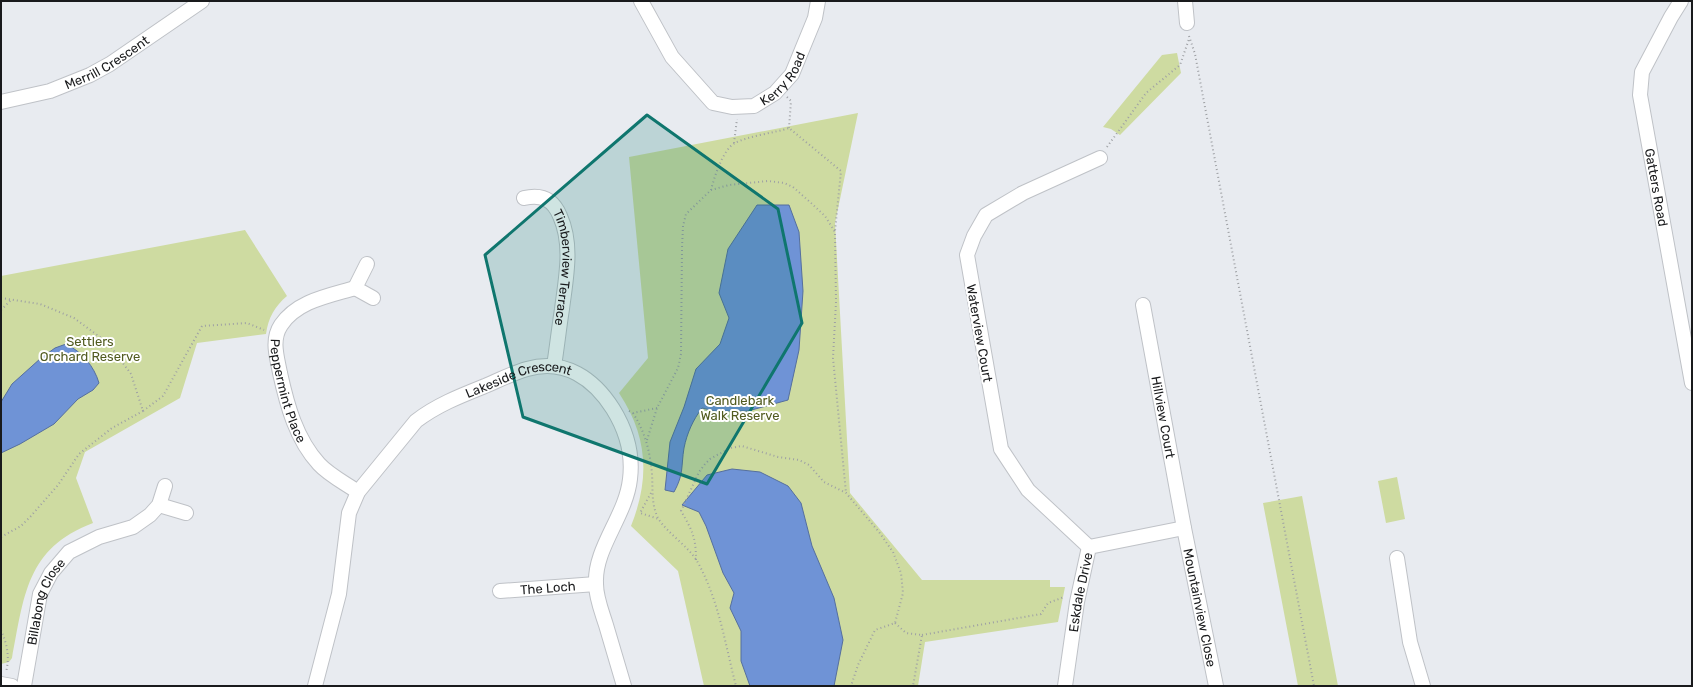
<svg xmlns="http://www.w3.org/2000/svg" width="1693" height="687" font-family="Rubik,sans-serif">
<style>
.green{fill:#cedba1}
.water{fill:#6f93d6;stroke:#556f9e}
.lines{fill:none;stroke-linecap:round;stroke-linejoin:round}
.street-casing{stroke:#bfc2c7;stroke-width:16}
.path{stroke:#9ea0a4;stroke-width:2;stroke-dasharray:1 3;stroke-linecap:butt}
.street{stroke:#fff;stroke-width:14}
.marked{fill:#0f766e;fill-opacity:0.2;stroke:#0f766e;stroke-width:3;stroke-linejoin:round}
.labels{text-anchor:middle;stroke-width:4;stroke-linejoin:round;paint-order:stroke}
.street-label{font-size:13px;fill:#191a1c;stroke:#fff}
.park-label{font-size:13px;fill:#515b20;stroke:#fff}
</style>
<rect width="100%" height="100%" fill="#e8ebf0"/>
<!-- green -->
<path class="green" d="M1177,53L1181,73L1120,135L1111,129L1103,127L1162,55Z
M858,113L835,223L850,493L922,580H1050V587H1065L1058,622L925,642L918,686H704L678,571L631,526C650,478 648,437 619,393L648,358L629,157Z
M245,230L287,296C275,306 268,318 266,334L197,343L180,398L85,452L76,478L93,523C26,548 24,597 12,658L9,662L1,664V276Z
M1397,477L1405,519L1386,523L1378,481Z
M1302,496L1338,686H1298L1263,503Z"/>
<!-- water -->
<path class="water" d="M757,205H789L799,232L803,291L799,350L788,400L748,411H715L702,408C693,420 687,433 684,448C681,466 684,474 674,492L665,490L670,442L684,407L696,369L720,344L729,318L719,293L728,249Z
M66,344C82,352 94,366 99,383L93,390L78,399L54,424L20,444L1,453V402L12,384L41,358L55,348Z
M732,469L760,472L788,486L801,503L812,546L834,598L843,640L834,686H750L741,661V631L730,608L734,593L723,573L706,526L699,512L682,505L707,475Z"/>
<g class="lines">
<!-- street casing -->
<g class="street-casing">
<g id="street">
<path id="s1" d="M641,1L672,57L713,103L732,107L754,106L775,93L792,74L815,18L818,1"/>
<path d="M1185,1L1187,23"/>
<path id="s2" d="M1681,1L1671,17L1642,72L1640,95L1692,383"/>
<path id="s3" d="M1,102L50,91L90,75L110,64L202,1"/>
<path id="s4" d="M524,198C541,194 553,199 560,216C573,245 566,277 562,309C559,328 557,347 554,366"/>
<path d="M367,264L355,288L373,298"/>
<path id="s5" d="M355,288C328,296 297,301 281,325C271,340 277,357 280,373C287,405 296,439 319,464C329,475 345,483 358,492"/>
<path id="s6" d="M1143,305L1184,528L1216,686"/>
<path d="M159,505L186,513"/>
<path d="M1089,547L1028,490L1001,449L967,255L974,236L986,215L1023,193L1100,158"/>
<path d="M1397,558L1410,642L1423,686"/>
<path id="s7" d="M500,591L596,584"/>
<path d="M1,684L12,686"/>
<path id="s8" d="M24,686L40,594L51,573L69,552L99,537L133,527L150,515L159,505L165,486"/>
<path id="s9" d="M315,686L339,594L349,513L358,492L416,421C437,405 460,396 485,386C499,380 513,373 527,369C565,358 594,379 613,409C626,430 633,455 630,479C626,516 594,548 596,584C596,598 602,612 606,625C612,645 618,666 624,686"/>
<path id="s10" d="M1065,686L1077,602L1089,547L1184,528"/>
</g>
</g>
<!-- path -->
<path class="path" d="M1189,36L1195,54L1314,686
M787,97L791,101L789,128
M734,143L737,119
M1107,147L1146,93L1180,65L1189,39
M711,190C714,178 723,149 735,143C748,136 774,133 789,128L841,171L835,231
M1,298L40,304L74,318L108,343L131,374L143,411L163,396L202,326L247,323L264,330
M1,310L12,299
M629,411L633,413L657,408
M633,413C645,432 650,451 652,474C653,489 651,504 658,518C667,533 688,546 697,561C719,600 725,644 736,686
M647,440L657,408L678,368L681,354L682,248L683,226L686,214L711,190L729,185L768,181L784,183L793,187L810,202L825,216L835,232L836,302L833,358L846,493
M651,493L640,513L659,519
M1,537L21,526L31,516L58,485L79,454L112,428L143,411
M696,560C696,537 692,530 681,511L699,472L705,464L710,459L730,448L742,446L778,457L799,460L809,465L824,482L846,493L879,532L893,552L901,573L903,593L895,623L875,630L858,665L851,686
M895,623L906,633L922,635L913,686
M1,630C7,644 10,657 6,672
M922,635L1041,614L1048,603L1064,597"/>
<!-- street -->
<use href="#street" class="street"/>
</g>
<!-- marked area -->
<path class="marked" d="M647,115L778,209L802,323L707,484L523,417L485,255Z"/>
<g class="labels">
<!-- street labels -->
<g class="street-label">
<text dy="5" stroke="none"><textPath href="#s3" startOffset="114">Merrill Crescent</textPath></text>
<text dy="5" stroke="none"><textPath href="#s1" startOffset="208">Kerry Road</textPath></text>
<text dy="5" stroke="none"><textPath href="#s2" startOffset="198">Gatters Road</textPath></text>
<text dy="5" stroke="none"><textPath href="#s4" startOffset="97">Timberview Terrace</textPath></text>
<text transform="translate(980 333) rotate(80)" y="5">Waterview Court</text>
<text dy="5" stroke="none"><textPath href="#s9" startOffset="404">Lakeside Crescent</textPath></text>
<text dy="5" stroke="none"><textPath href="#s5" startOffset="153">Peppermint Place</textPath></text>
<text dy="5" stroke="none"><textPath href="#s6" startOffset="114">Hillview Court</textPath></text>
<text dy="5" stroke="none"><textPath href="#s7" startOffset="48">The Loch</textPath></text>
<text dy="5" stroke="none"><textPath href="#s10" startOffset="95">Eskdale Drive</textPath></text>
<text dy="5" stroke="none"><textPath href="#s8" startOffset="88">Billabong Close</textPath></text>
<text dy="5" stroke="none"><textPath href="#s6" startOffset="308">Mountainview Close</textPath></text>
</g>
<!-- park labels -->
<g class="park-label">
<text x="90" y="346">Settlers<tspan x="90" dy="15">Orchard Reserve</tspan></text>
<text x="740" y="405">Candlebark<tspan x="740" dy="15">Walk Reserve</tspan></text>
</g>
</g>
<!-- border -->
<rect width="1693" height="687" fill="none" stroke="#191a1c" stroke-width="4"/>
</svg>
